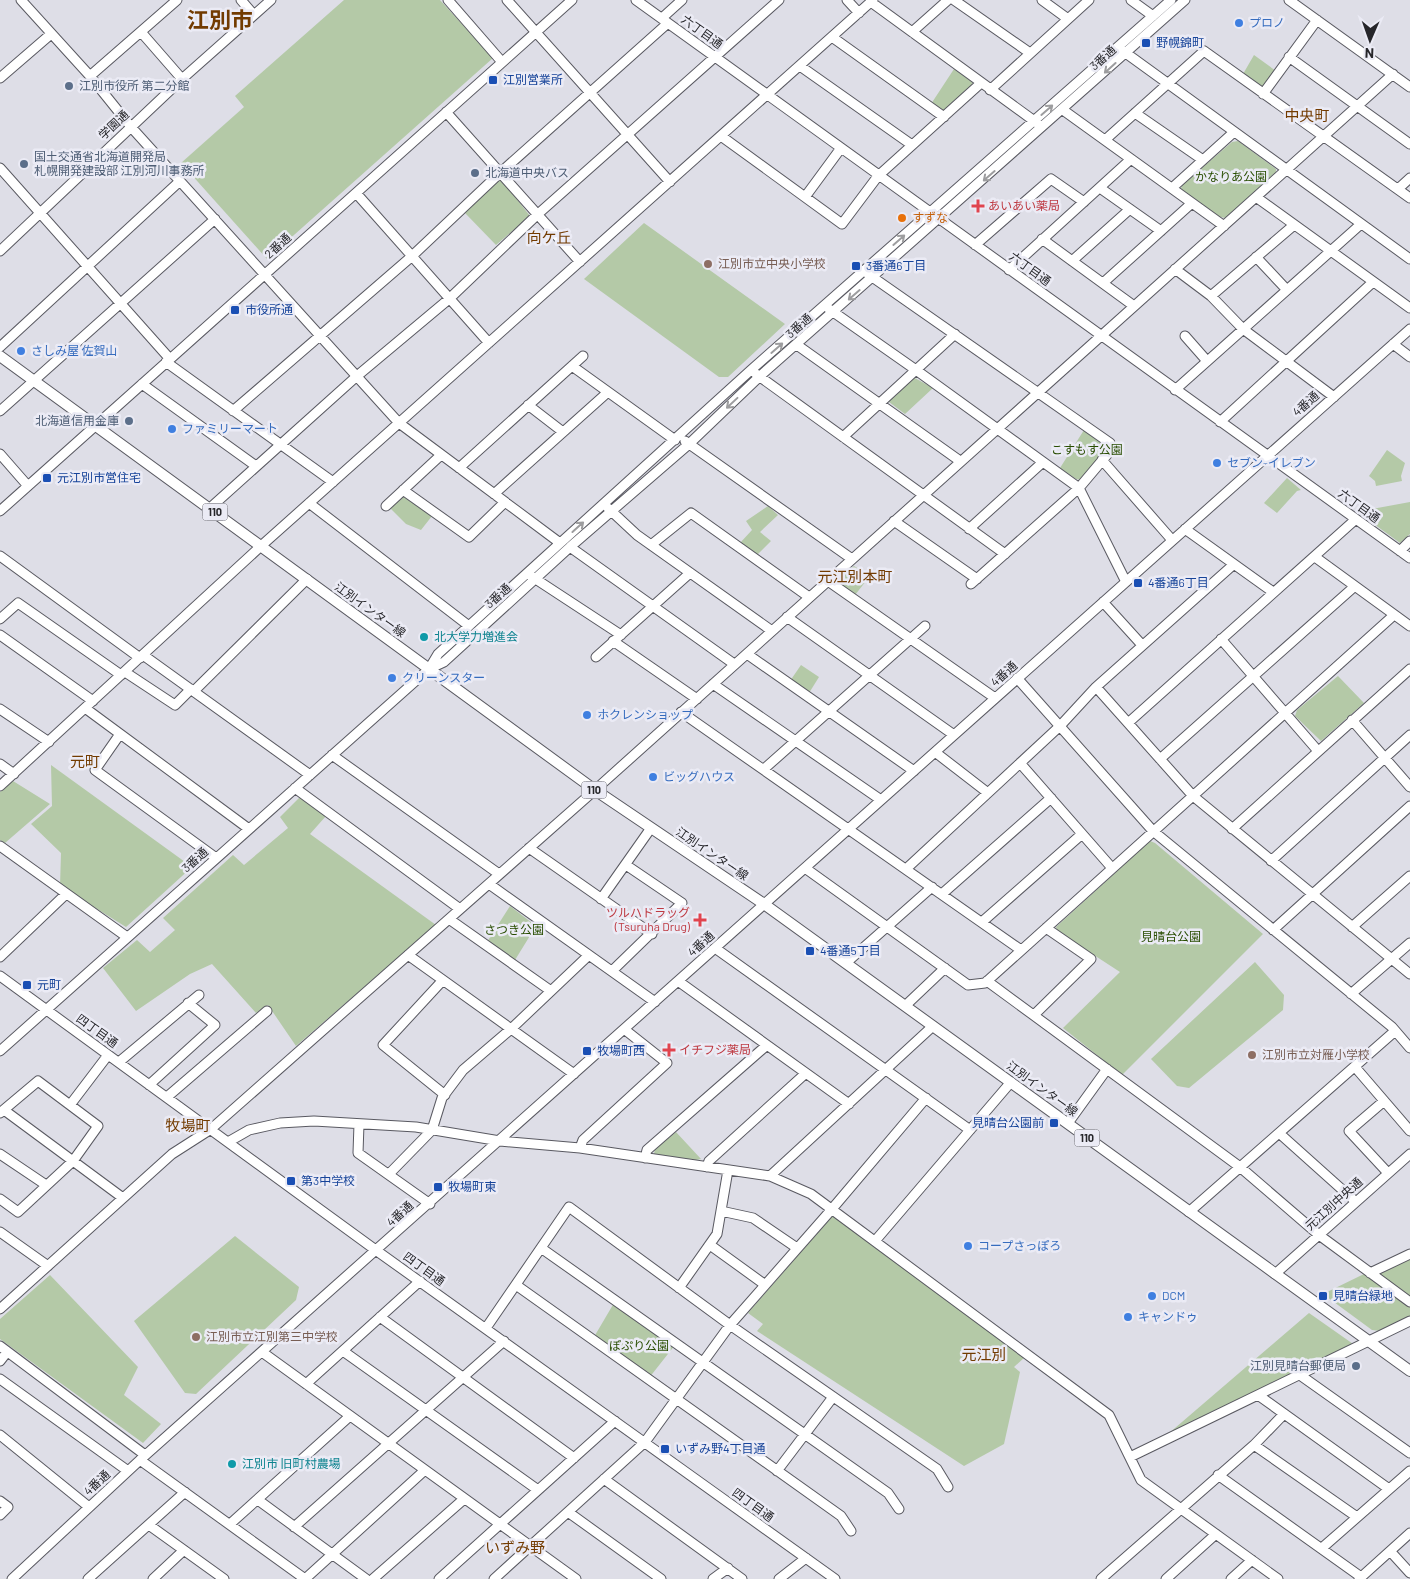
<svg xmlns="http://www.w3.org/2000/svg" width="1410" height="1579" font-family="Barlow,'Noto Sans JP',sans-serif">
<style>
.green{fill:#b4c9a7}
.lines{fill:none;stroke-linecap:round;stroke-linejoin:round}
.minor-casing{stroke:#595961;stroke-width:11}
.major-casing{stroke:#595961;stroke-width:12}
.minor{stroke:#fff;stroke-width:9}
.major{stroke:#fff;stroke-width:10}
.oneway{stroke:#9d9d9f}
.shop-dot{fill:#3f7fe0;stroke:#ebebf5;stroke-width:2}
.transit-dot{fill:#1a4fb4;stroke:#ebebf5;stroke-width:2}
.service-dot{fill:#5c6f8a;stroke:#ebebf5;stroke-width:2}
.health-dot{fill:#e0444e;stroke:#ebebf5;stroke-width:2}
.food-dot{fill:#e8710a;stroke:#ebebf5;stroke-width:2}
.education-dot{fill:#8d6e63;stroke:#ebebf5;stroke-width:2}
.culture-dot{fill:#0f9aa8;stroke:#ebebf5;stroke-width:2}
.labels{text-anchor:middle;stroke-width:5;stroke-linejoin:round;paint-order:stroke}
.shield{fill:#ebebf5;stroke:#616167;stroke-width:1}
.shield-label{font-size:11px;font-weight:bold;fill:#26262a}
.shop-label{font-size:12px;fill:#366cbe;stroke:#ebebf5;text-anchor:start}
.street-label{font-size:12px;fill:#26262a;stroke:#ebebf5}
.transit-label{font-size:12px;fill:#164399;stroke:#ebebf5;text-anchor:start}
.service-label{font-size:12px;fill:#4e5e75;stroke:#ebebf5;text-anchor:start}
.park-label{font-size:12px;fill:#284d00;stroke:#ebebf5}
.health-label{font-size:12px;fill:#be3a42;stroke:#ebebf5;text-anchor:start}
.food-label{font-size:12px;fill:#c56008;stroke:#ebebf5;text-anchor:start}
.education-label{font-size:12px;fill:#785e54;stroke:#ebebf5;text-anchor:start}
.culture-label{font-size:12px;fill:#0d838f;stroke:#ebebf5;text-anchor:start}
.quarter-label{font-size:15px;fill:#723b00;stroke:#ebebf5}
.town-label{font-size:22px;font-weight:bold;fill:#723b00;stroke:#ebebf5}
</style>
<rect width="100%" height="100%" fill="#dedee7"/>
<!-- green -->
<path class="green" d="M344,0H440L493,58L267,259L181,163L244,107L235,96Z
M1254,55L1276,71L1262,88L1243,74Z
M954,69L973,82L972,85L945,111H941L931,104Z
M1238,141L1276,169V172L1226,218L1220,217L1181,189L1182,185L1232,142Z
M498,180H502L530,216L496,245L465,213Z
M644,223L785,324L728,377H719L584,279Z
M913,377L933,388L905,414L889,402V399Z
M1084,430L1105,446V451L1081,480L1076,479L1060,468Z
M1387,450L1405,463L1401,476L1402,481L1376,486L1375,481L1369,476Z
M1287,478L1301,490L1297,491L1277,513L1264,503Z
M403,496L432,516L421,530L406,524L390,508Z
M1410,502V534L1400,543L1363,516L1372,509Z
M768,506L778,515L760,532L771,541L757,555L740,543L752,530L746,521Z
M854,566L870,576L855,595L839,585V579Z
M801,665L819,677L809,693L790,681Z
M1338,676L1364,703L1321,741L1295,716L1297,710Z
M51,765L192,867L126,927L60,886L61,853L31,824L52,806Z
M13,781L50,804L5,843L0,840V792Z
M301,796L326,816L310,834L436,925L296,1046L268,1005L256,1013L212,964L190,974L136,1011L103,968L137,940L150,952L175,930L163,918L233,855L244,865L288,828L280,817Z
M1150,841L1155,843L1263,934L1122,1075L1063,1028L1120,972L1057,931L1056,927Z
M510,906L536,926L515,960L487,942Z
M1255,962L1284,995L1283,1010L1189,1088L1177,1086L1151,1059Z
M676,1132L701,1159L691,1161L654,1154L655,1149Z
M833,1215L1025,1357L1014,1367L1020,1372L1004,1444L964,1466L757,1331L763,1324L748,1313Z
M235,1236L299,1287L296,1300L196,1394L185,1393L134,1321Z
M1410,1256V1298L1379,1276L1378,1273Z
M1364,1274L1410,1307V1317L1380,1331L1372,1330L1323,1294Z
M50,1275L138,1367L124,1395L161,1424L143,1443L0,1339V1319Z
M614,1303L675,1345L649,1378L594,1337Z
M1309,1313L1356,1346L1168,1434Z"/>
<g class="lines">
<!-- minor casing -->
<g class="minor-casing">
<path id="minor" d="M21,0L90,76L131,127L399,423L560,543
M241,0L254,15
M448,0L502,62
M507,0L670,182
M636,0L1410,558
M847,0L859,13
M954,0L1030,53
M1042,0L1068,19
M1131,0L1153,16
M1289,0L1410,87
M871,2L1037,123
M662,18L682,0
M141,32L182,79
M912,32L948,0
M832,37L944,117
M1123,51L1410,259
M1289,57L1410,144
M800,66L912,145
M90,76L177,0
M0,78L51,34
M990,90L1089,0
M1263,94L1317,20
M1063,110L1224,226
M446,112L580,262
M1135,113L1203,160
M721,136L842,224L878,176L981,83
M1105,140L1204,51L1410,198
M0,168L170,359
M1100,188L1161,231
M1172,188L1234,132
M1398,189L1410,178
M356,193L489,343
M805,197L841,148
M1256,197L1410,308
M1042,239L1134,306
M975,245L1051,179L1084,202
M0,251L182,79L271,0
M1256,257L1287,290
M1072,261L1130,209
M1175,269L1211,296L1243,329L1334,397
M1009,270L1131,159
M868,274L1110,443L1111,450L1079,488L971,584
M1103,283L1192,203
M1211,296L1294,225
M829,309L916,370L1079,488L1126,582
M1185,336L1207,361
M1393,344L1410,357
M797,345L960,461
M0,347L180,181
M166,362L333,482
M572,366L675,440
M756,374L1005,554
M142,384L256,466
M1175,390L1361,224
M528,405L563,432
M0,411L215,219
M233,411L411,257L501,172L668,23
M1220,422L1373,282
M843,437L955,334
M685,441L852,559
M0,454L28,486
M1102,460L1172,540
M459,468L583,356
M403,490L469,537L505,502
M494,494L608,392
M309,503L469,626
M386,506L441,455
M210,508L357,376L449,299L538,214L779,0
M608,508L637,535L772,631
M0,511L572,0
M894,521L977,579
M969,529L1043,462
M1185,529L1273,592
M651,545L691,513L809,597
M570,547L734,664
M1400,551L1410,541
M0,556L140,658
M1315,557L1410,626
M531,576L621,635
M828,581L995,698
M1103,602L1142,645
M787,617L954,735
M0,619L18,603L121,675
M0,635L93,701
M1221,639L1318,751
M613,641L697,699
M747,654L914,771
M143,655L310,775
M596,657L690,573
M429,669L438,654L751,370L1171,0
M125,672L175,705L191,689
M1017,678L1153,831L1392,1027L1410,1048
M713,684L881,800
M1096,687L1193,796L1410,974
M194,691L307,579
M85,708L249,829
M0,709L49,742
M681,712L1021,950
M1352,720L1410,787
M1128,723L1356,519
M120,734L95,770L216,858
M935,752L988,793
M332,755L499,874
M1160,759L1355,586
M1020,763L1112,868
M0,764L14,774
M764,769L925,626
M0,786L261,546L873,0
M295,788L460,909
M1232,829L1410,669
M0,846L127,937
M529,848L652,934
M1271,861L1410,735
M805,868L968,985L985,983L1394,615
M906,869L1060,726L1096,687L1233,565
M489,884L655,1002
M942,894L1051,798
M601,899L651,828
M449,919L551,991
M982,922L1082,834
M1352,927L1410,876
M1273,930L1410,806
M715,948L970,1130
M408,955L574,1074
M0,957L66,894
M846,963L932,887
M612,971L682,903L626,865
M0,976L377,1251L835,1579
M443,980L383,1045L445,1095
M678,981L849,1104
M987,981L1240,1167L1319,1235L1410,1302
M1351,994L1410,943
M905,1006L945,968
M1034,1015L1091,959L1046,928
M0,1051L429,669L444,662L570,547L689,444L759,377L1185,0
M119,1062L199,995
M1355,1067L1410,1131
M149,1085L215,1025L188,1003
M167,1097L267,1011
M1384,1101L1349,1131L1388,1173
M70,1105L108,1055
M4,1110L123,1198
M0,1113L38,1081L98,1126L73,1161L18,1212L0,1199
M1068,1123L1107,1069
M359,1124L358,1153L430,1204
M1279,1133L1356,1202
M228,1142L249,1130L280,1123L314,1121L416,1127L500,1141L580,1148L770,1176L811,1194L1109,1415L1141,1480L1278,1579
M580,1148L583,1140L667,1063L624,1029
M0,1154L46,1185
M645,1158L647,1150L767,1045
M707,1167L709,1161L806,1073
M389,1174L432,1130L442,1098L463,1070L511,1029L589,955
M770,1176L933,1026
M721,1211L753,1218L797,1248
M1189,1212L1395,1031
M0,1232L48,1266
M875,1241L1011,1082
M710,1245L764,1284
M541,1248L888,1493L899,1509
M1370,1273L1410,1254
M1275,1274L1410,1154
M516,1285L841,1516L851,1531
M679,1288L717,1234L728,1170
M0,1309L172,1154L211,1129L595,790L1393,74
M380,1317L574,1458
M486,1328L569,1207L730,1325L937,1469L948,1487
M0,1346L145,1455
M343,1351L538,1490
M262,1352L576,1579
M0,1361L7,1352
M1300,1375L1410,1453
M0,1379L128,1471
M306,1384L420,1281
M1258,1395L1389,1489
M0,1435L89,1507
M1254,1445L1357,1517
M1130,1457L1410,1321
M140,1460L305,1579L425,1470
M777,1471L833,1397
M1218,1475L1361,1577
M604,1479L742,1579
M258,1500L366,1579
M0,1501L8,1507L0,1515
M568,1512L661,1579
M230,1524L350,1416
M149,1525L224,1579
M294,1527L504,1341
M1322,1548L1410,1471
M1390,1551L1410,1573
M12,1579L140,1460L1410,329
M88,1579L185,1492
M153,1579L184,1550
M373,1579L464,1499
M439,1579L615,1421
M494,1579L645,1442L730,1325L832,1209L926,1098
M713,1579L728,1568
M779,1579L806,1558
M1101,1579L1254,1445L1284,1414
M1166,1579L1216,1534
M1231,1579L1252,1560
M1359,1579L1410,1533"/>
</g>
<!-- major casing -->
<g class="major-casing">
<path id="major" d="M0,356L595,790L764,904L1410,1371"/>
</g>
<!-- minor -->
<use href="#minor" class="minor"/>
<!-- major -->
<use href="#major" class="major"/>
</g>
<!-- one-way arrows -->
<defs><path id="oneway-shaft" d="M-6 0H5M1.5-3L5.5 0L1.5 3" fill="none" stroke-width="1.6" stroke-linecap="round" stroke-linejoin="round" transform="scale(1.25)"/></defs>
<g class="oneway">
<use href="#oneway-shaft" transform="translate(1110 68) rotate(138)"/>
<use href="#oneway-shaft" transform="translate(1047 110) rotate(-41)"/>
<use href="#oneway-shaft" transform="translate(989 176) rotate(139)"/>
<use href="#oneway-shaft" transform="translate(899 240) rotate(-41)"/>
<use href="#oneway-shaft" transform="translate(854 295) rotate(139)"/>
<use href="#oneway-shaft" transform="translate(777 348) rotate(-41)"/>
<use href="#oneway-shaft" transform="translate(732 403) rotate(137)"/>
<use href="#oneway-shaft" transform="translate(578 527) rotate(-42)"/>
</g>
<!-- markers -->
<g class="shop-dot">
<circle cx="1239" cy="23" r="5"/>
<circle cx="21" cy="351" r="5"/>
<circle cx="172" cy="429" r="5"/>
<circle cx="1217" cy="463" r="5"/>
<circle cx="392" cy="678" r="5"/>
<circle cx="587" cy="715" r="5"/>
<circle cx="653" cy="777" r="5"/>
<circle cx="968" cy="1246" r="5"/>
<circle cx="1152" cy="1296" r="5"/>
<circle cx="1128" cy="1317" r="5"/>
</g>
<g class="transit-dot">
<rect x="1141" y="38" width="10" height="10" rx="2.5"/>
<rect x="488" y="75" width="10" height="10" rx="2.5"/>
<rect x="851" y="261" width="10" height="10" rx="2.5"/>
<rect x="230" y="305" width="10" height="10" rx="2.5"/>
<rect x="42" y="473" width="10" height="10" rx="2.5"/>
<rect x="1133" y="578" width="10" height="10" rx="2.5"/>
<rect x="805" y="946" width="10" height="10" rx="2.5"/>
<rect x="22" y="980" width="10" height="10" rx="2.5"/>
<rect x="582" y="1046" width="10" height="10" rx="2.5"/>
<rect x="1049" y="1118" width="10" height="10" rx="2.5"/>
<rect x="286" y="1176" width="10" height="10" rx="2.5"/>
<rect x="433" y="1182" width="10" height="10" rx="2.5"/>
<rect x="1318" y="1291" width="10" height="10" rx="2.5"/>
<rect x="660" y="1444" width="10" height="10" rx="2.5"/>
</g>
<g class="service-dot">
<circle cx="69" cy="86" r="5"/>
<circle cx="24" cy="164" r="5"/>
<circle cx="475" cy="173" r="5"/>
<circle cx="129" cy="421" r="5"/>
<circle cx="1356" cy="1366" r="5"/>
</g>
<g class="health-dot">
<path d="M975.5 198.5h5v5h5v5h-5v5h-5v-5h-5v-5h5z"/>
<path d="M697.5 912.5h5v5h5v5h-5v5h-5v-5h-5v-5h5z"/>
<path d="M666.5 1042.5h5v5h5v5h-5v5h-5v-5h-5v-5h5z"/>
</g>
<circle class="food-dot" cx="902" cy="218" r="5"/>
<g class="education-dot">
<circle cx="708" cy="264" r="5"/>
<circle cx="1252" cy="1055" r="5"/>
<circle cx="196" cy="1337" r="5"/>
</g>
<g class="culture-dot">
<circle cx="424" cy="637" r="5"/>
<circle cx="232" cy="1464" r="5"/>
</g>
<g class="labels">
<!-- shield labels -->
<g class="shield">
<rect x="202.5" y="503.5" width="25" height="17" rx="4"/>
<rect x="581.5" y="781.5" width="25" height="17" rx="4"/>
<rect x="1074.5" y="1129.5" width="25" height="17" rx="4"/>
</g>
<g class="shield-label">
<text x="215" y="516">110</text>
<text x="594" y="794">110</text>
<text x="1087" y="1142">110</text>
</g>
<!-- shop labels -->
<g class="shop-label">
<text x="1249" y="27">プロノ</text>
<text x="31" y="355">さしみ屋 佐賀山</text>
<text x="182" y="433">ファミリーマート</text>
<text x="1227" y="467">セブン-イレブン</text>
<text x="402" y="682">クリーンスター</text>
<text x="597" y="719">ホクレンショップ</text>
<text x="663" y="781">ビッグハウス</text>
<text x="978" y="1250">コープさっぽろ</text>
<text x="1162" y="1300">DCM</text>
<text x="1138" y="1321">キャンドゥ</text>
</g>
<!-- street labels -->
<g class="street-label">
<text transform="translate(702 32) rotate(36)" y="4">六丁目通</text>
<text transform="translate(1103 58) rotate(-42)" y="4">3番通</text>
<text transform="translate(114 125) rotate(-43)" y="4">学園通</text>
<text transform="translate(278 246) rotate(-42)" y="4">2番通</text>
<text transform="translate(1030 269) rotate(36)" y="4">六丁目通</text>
<text transform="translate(799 326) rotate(-41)" y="4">3番通</text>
<text transform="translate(1306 404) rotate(-41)" y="4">4番通</text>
<text transform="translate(1359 506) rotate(36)" y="4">六丁目通</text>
<text transform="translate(498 596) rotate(-42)" y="4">3番通</text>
<text transform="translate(370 610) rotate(36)" y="4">江別インター線</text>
<text transform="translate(1004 674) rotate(-42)" y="4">4番通</text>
<text transform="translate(712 854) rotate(34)" y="4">江別インター線</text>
<text transform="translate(195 860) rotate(-42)" y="4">3番通</text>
<text transform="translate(701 944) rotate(-42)" y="4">4番通</text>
<text transform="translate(97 1031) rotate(36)" y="4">四丁目通</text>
<text transform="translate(1042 1089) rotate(36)" y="4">江別インター線</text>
<text transform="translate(1334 1204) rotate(-42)" y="4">元江別中央通</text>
<text transform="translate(400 1214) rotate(-42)" y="4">4番通</text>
<text transform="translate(424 1269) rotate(36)" y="4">四丁目通</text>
<text transform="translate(97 1483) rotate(-43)" y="4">4番通</text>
<text transform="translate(753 1505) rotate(36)" y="4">四丁目通</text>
</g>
<!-- transit labels -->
<g class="transit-label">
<text x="1156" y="47">野幌錦町</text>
<text x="503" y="84">江別営業所</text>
<text x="866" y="270">3番通6丁目</text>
<text x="245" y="314">市役所通</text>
<text x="57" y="482">元江別市営住宅</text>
<text x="1148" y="587">4番通6丁目</text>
<text x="820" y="955">4番通5丁目</text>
<text x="37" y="989">元町</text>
<text x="597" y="1055">牧場町西</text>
<text x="1044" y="1127" text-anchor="end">見晴台公園前</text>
<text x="301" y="1185">第3中学校</text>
<text x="448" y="1191">牧場町東</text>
<text x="1333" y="1300">見晴台緑地</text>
<text x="675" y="1453">いずみ野4丁目通</text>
</g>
<!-- service labels -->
<g class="service-label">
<text x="79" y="90">江別市役所 第二分館</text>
<text x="34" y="161">国土交通省北海道開発局<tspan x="34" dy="14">札幌開発建設部 江別河川事務所</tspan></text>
<text x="485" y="177">北海道中央バス</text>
<text x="119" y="425" text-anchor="end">北海道信用金庫</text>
<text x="1346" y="1370" text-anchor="end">江別見晴台郵便局</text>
</g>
<!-- park labels -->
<g class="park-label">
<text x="1231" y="181">かなりあ公園</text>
<text x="1087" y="454">こすもす公園</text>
<text x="514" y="934">さつき公園</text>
<text x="1171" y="941">見晴台公園</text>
<text x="639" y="1350">ぽぷり公園</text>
</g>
<!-- health labels -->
<g class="health-label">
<text x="988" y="210">あいあい薬局</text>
<text x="690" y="917" text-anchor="end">ツルハドラッグ<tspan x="690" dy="14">(Tsuruha Drug)</tspan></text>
<text x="679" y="1054">イチフジ薬局</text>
</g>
<!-- food labels -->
<g class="food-label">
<text x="912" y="222">すずな</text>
</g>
<!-- education labels -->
<g class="education-label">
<text x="718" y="268">江別市立中央小学校</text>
<text x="1262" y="1059">江別市立対雁小学校</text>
<text x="206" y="1341">江別市立江別第三中学校</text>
</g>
<!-- culture labels -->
<g class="culture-label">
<text x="434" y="641">北大学力増進会</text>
<text x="242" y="1468">江別市 旧町村農場</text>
</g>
<!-- quarter labels -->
<g class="quarter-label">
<text x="1307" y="121">中央町</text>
<text x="549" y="243">向ケ丘</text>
<text x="855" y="582">元江別本町</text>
<text x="85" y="767">元町</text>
<text x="188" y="1131">牧場町</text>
<text x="984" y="1360">元江別</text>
<text x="515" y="1553">いずみ野</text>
</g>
<!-- town labels -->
<g class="town-label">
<text x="220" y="28">江別市</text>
</g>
</g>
<!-- north arrow -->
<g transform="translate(1370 40) rotate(182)" stroke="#ebebf5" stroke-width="4" paint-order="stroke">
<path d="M0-4L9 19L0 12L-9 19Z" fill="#26262a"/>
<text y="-8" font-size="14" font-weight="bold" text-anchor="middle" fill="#26262a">N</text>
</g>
</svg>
